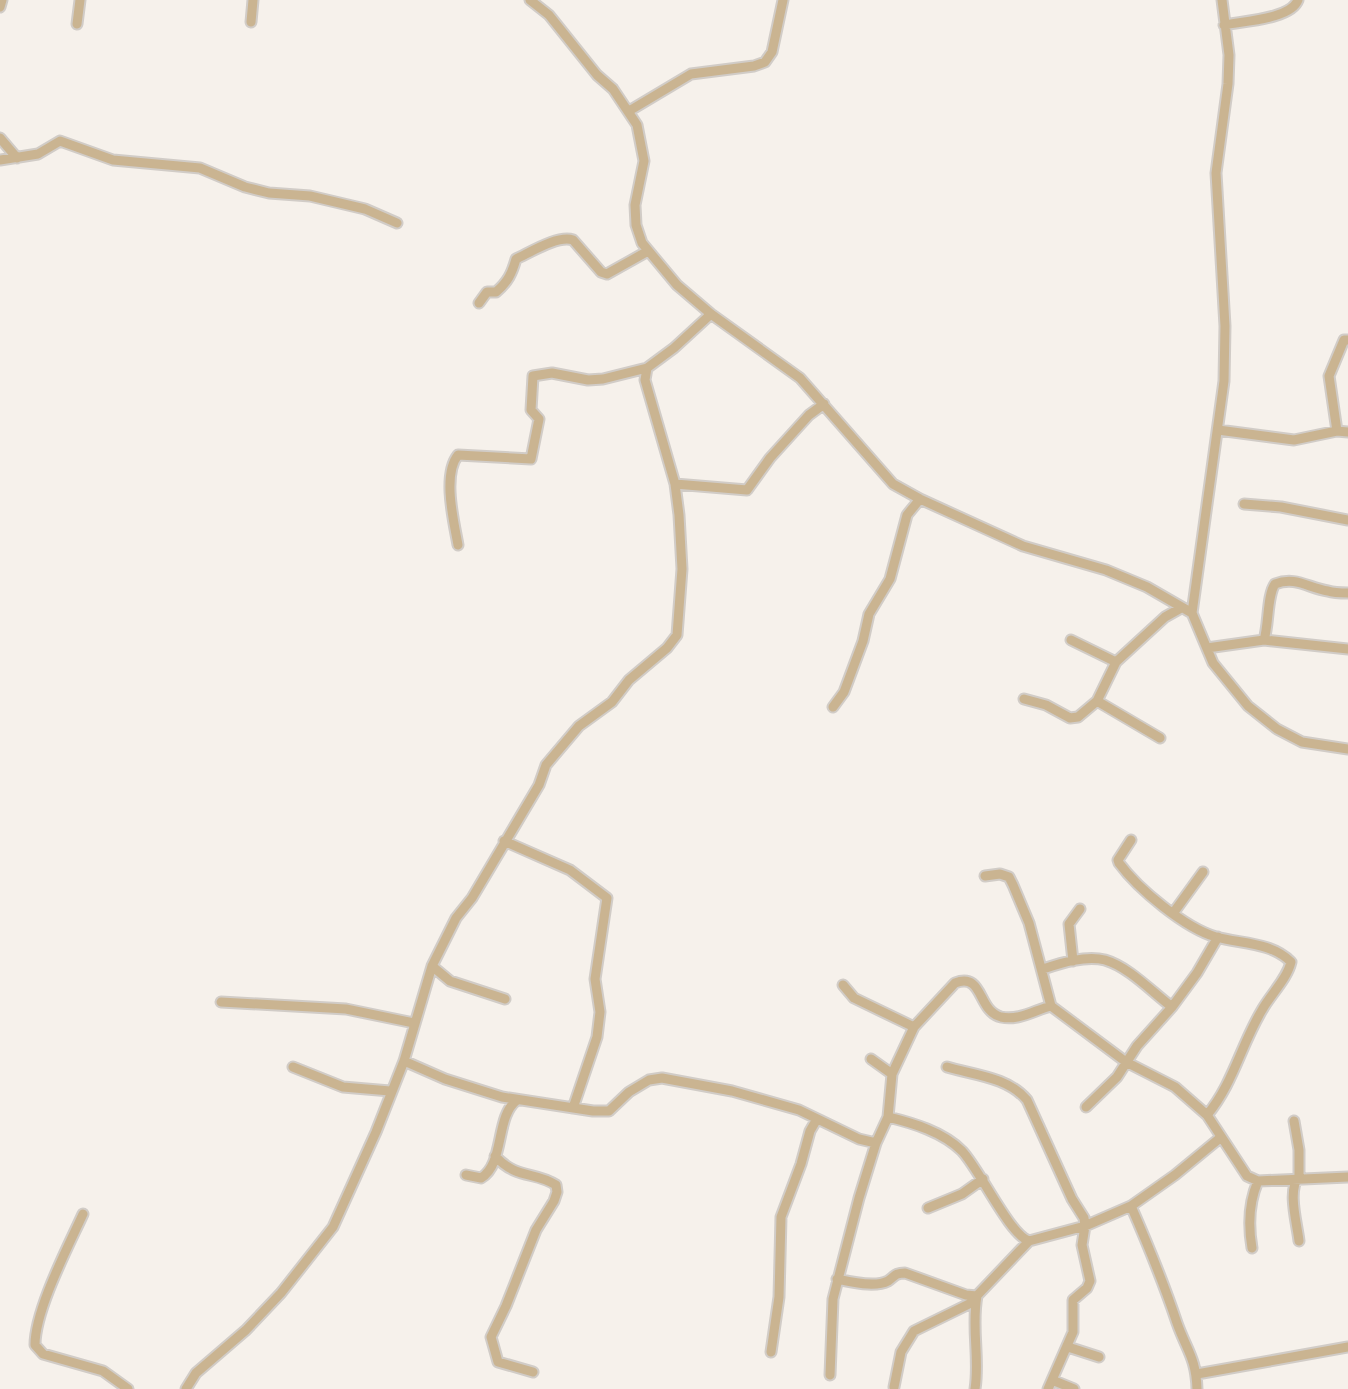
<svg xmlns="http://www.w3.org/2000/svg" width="1348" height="1389" font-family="'Source Sans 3',sans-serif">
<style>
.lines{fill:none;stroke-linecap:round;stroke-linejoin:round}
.minor-casing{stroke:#d1ccc7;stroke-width:13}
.minor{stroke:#cab491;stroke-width:9}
</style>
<rect width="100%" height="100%" fill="#f6f1eb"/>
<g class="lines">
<!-- minor casing -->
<g class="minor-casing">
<path id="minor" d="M530,0L549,15L597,75L613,89L637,125L644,161L635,205L636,225L642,243L677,285L711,314L800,378L893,484L920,499L1023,546L1106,570L1147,587L1192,613
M1222,0L1229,55L1228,84L1216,173L1225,326L1224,381L1192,613L1213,663L1248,706L1277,729L1302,742L1348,749
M0,7L2,0
M251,22L253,0
M77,24L80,0
M1224,25C1244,21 1291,19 1298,0
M629,111L691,74L754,66L765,62L772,52L783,0
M0,138L17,158
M0,160L38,154L60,141L113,160L200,168L245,187L269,193L310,196L365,209L397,223
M479,303L487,292H496C508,282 512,273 516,259C531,252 558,235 573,240L601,272L607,274L648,251
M1218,430L1294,440L1337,431L1348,432
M1337,431L1329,376L1344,340H1348
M675,484L747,490L770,458L809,415L824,404
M1244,504L1281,507L1348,520
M458,545C454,522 442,475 458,455L531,459L539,419L531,410L533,376L552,373L588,380L603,379L647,368
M1071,640L1116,662
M1264,640C1269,624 1267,595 1275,584C1296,576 1308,588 1328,591C1334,593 1341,593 1348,593
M1207,648L1264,640L1348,649
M1024,699L1046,705L1070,718L1078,717L1097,701L1116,662L1165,617L1181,608
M1097,701L1160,738
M833,707L844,692L863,641L869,614L890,579L907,515L920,499
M1131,840L1118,860L1119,863C1138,889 1185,928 1216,937C1242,944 1271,942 1291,962C1287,979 1271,994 1262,1010C1241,1045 1233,1084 1207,1115
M504,841L570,870L607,898L595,979L600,1012L597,1037L573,1108
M985,876L1000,874L1009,877L1013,885L1029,923L1051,1006L1126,1062L1175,1087L1207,1115L1247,1176L1258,1181L1348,1177
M1174,912L1203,872
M1073,961L1069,924L1080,909
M432,966L450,981L505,999
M1043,969C1061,963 1086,955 1105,960C1129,967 1152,992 1172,1007
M843,985L854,998L914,1027
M221,1002L346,1009L414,1023
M871,1059L892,1074
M404,1061L445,1079L502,1097L593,1111H609L629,1092L649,1080L662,1078L732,1091L799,1110L859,1139L876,1143
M293,1067L343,1087L390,1091
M947,1067C974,1075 1008,1077 1027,1100L1072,1199L1084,1218L1085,1226L1082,1245L1090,1281L1087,1288L1073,1300V1332L1048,1389
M1086,1107L1117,1077L1137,1046L1172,1007L1197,973L1218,937
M888,1117C913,1123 943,1132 962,1151C980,1170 1009,1234 1029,1241
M1294,1121L1299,1150V1176C1287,1190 1297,1223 1299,1241
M495,1156C517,1180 535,1171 556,1185L557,1192L554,1201L536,1230L506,1306L491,1337L498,1362L533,1372
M466,1175L481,1178C505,1164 495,1116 517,1100
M1131,1206C1148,1245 1164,1284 1177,1323C1187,1351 1196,1358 1197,1389
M928,1208L962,1194L983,1179
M83,1214C68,1247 35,1310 35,1345L43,1354L103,1371L128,1389
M1252,1248C1248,1225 1249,1202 1258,1181
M837,1279C850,1282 875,1288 888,1281C895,1276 895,1273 905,1273L966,1295L977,1296C971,1327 980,1358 975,1389
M1068,1347L1099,1357
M771,1352L779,1297L781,1217L801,1164L810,1131L817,1119
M1197,1374L1348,1347
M830,1375L833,1299L859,1198L876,1143L888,1117L892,1074L914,1027L955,983C984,972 977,1011 1001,1017C1019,1021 1035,1010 1051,1006
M1052,1380L1074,1389
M894,1387L901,1352L914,1331L969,1304L1029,1241L1085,1226L1131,1206L1175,1175L1220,1138
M186,1389L196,1373L246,1330L281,1293L333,1227L376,1132L404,1061L432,966L456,918L472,898L539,785L546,765L579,726L612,702L629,680L667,648L677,635L682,569L679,515L675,484L645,380L647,368L674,348L711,314"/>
</g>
<!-- minor -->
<use href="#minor" class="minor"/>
</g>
</svg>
